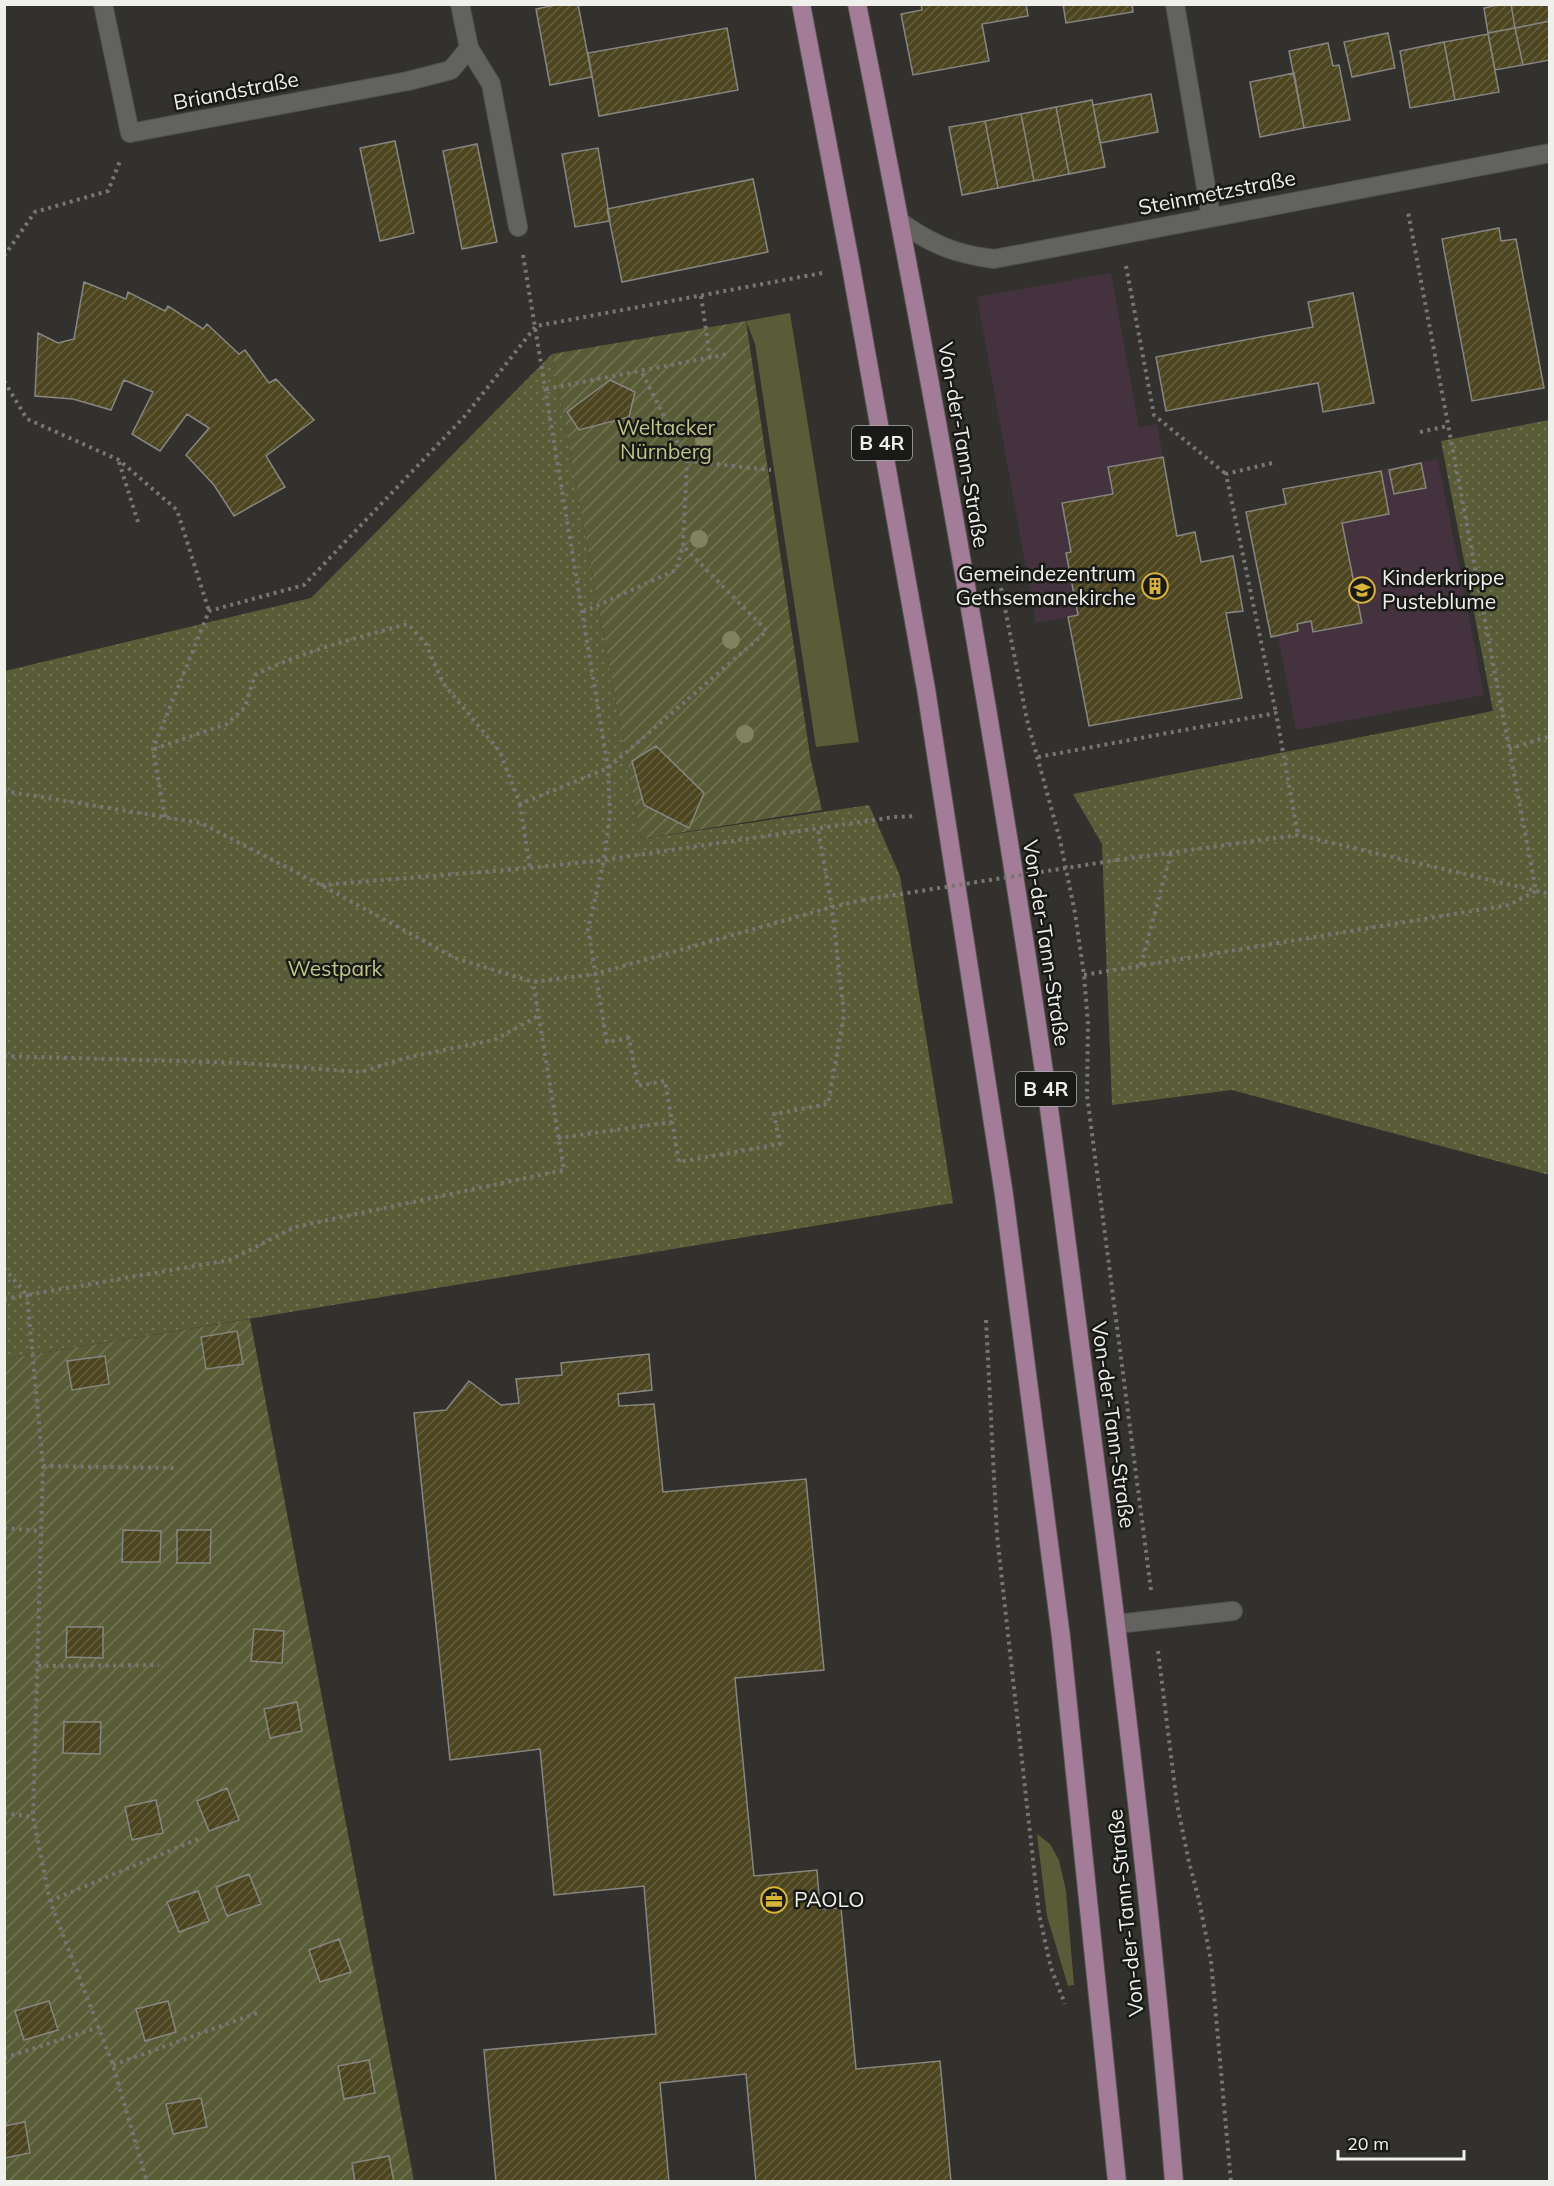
<svg xmlns="http://www.w3.org/2000/svg" width="1554" height="2186" font-family="Mulish,sans-serif">
<style>
.education{fill:#44333e}
.grass{fill:#595d37}
.park{fill:url(#park-dots)}
.garden{fill:url(#garden-furrows)}
.building{fill:url(#building-hatch);stroke:#878682;stroke-width:1.5}
.lines{fill:none;stroke-linecap:round;stroke-linejoin:round}
.minor-casing{stroke:#51514e;stroke-width:20}
.major-casing{stroke:#51514e;stroke-width:20}
.path{stroke:#777673;stroke-width:4;stroke-dasharray:3 4.5;stroke-linecap:butt}
.minor{stroke:#62625e;stroke-width:18}
.major{stroke:#a37d97;stroke-width:18}
.path-bridge{stroke:#777673;stroke-width:4;stroke-dasharray:3 4.5;stroke-linecap:butt}
.tree{fill:#80835e}
.labels{text-anchor:middle;stroke-width:5;stroke-linejoin:round;paint-order:stroke}
.shield{fill:#191917;stroke:#afafac;stroke-width:1.5}
.shield-label{font-size:20px;font-weight:bold;fill:#efefec}
.street-label{font-size:21px;fill:#efefec;stroke:#191917}
.park-label{font-size:21px;fill:#c0c685;stroke:#191917}
.poi-label{font-size:21px;fill:#efefec;stroke:#191917;text-anchor:start}
</style>
<defs>
<pattern id="park-dots" width="8" height="8" patternUnits="userSpaceOnUse" patternTransform="scale(1.5)"><rect width="8" height="8" fill="#595d37"/><path d="M2 2h.1M6 6h.1" fill="none" stroke="#717554" stroke-width="1.8" stroke-linecap="round"/></pattern>
<pattern id="garden-furrows" width="10" height="10" patternUnits="userSpaceOnUse" patternTransform="scale(1.5)"><rect width="10" height="10" fill="#595d37"/><path d="M-1 1l2-2M0 10L10 0M9 11l2-2" fill="none" stroke="#717554"/></pattern>
<pattern id="building-hatch" width="6" height="6" patternUnits="userSpaceOnUse" patternTransform="scale(1.5)"><rect width="6" height="6" fill="#4c451f"/><path d="M-1 1l2-2M0 6l6-6M5 7l2-2" fill="none" stroke="#666040"/></pattern>
</defs>
<rect width="100%" height="100%" fill="#32312e"/>
<!-- education -->
<path class="education" d="M1111,273L1139,427L1157,424L1177,536L1067,553L1078,615L1036,623L977,297Z
M1438,459L1484,695L1296,730L1278,636L1271,637L1246,512L1286,504L1283,489Z"/>
<!-- grass -->
<path class="grass" d="M790,313L859,742L816,747L755,344L746,321Z
M1037,1834L1050,1844L1059,1860L1066,1891L1074,1985L1068,1986L1047,1916Z"/>
<!-- park -->
<path class="park" d="M552,354L641,839L869,805L900,876L953,1203L5,1359V671L311,598Z
M1549,420V1175L1232,1090L1112,1105L1102,844L1073,794L1493,711L1441,441Z"/>
<!-- garden -->
<path class="garden" d="M746,321L810,756L822,810L641,839L552,354Z
M250,1319L414,2181L5,2182V1359Z"/>
<!-- building -->
<path class="building" d="M560,4H578L592,77L550,85L536,9Z
M921,4H1026L1028,16L982,24L989,61L913,75L901,14L922,10Z
M1063,4H1132L1133,12L1066,23Z
M1502,4H1511L1515,28L1488,33L1484,8Z
M1511,4H1548L1550,21L1515,28Z
M1550,21V60L1523,65L1515,28Z
M727,28L738,90L599,116L588,53Z
M1515,28L1523,65L1495,70L1488,33Z
M1388,33L1395,68L1352,77L1344,42Z
M1488,34L1499,92L1455,100L1444,42Z
M1444,42L1455,100L1410,108L1400,51Z
M1328,43L1333,66L1339,65L1350,120L1304,128L1289,51Z
M1294,73L1304,128L1260,137L1250,82Z
M1151,94L1158,132L1100,143L1093,105Z
M1092,100L1105,167L1069,174L1056,107Z
M1056,107L1069,174L1034,181L1021,114Z
M1021,114L1034,181L998,188L985,121Z
M985,121L998,188L962,195L949,127Z
M395,141L414,233L380,241L360,148Z
M477,144L497,242L462,249L443,151Z
M598,148L610,221L575,227L562,154Z
M753,179L768,252L622,282L607,209Z
M1499,228L1501,241L1516,239L1544,388L1472,401L1442,239Z
M84,282L126,299L128,292L165,311L168,306L203,329L207,324L239,354L245,350L269,383L276,379L314,420L266,456L285,487L234,516L214,485L186,455L209,428L187,414L160,451L140,439L132,434L153,392L124,380L111,410L73,399L35,396L38,333L58,343L74,339Z
M1353,293L1374,403L1323,412L1318,383L1166,411L1156,357L1313,327L1308,302Z
M610,380L635,392L629,417L579,430L567,412Z
M1163,457L1177,536L1195,532L1201,562L1233,556L1243,611L1226,613L1242,698L1089,726L1068,617L1078,615L1066,553L1071,552L1062,503L1113,494L1108,467Z
M1421,463L1426,488L1394,494L1389,470Z
M1381,471L1389,514L1342,523L1362,623L1313,632L1311,621L1297,624L1298,631L1271,637L1246,512L1286,504L1283,489Z
M656,746L704,793L689,828L644,805L632,761Z
M237,1331L243,1364L206,1369L201,1337Z
M649,1354L652,1390L618,1394L619,1406L654,1404L663,1492L806,1479L824,1670L735,1678L754,1876L817,1870L820,1909L841,1908L856,2069L940,2061L951,2182H756L746,2074L660,2083L669,2182H496L484,2050L656,2034L644,1886L554,1895L540,1749L450,1760L414,1413L446,1410L469,1381L501,1405L519,1403L516,1379L562,1375L561,1363Z
M105,1356L109,1384L72,1390L67,1361Z
M123,1530L161,1531L160,1562H122Z
M177,1530H211L210,1563H177Z
M67,1627H103V1658L66,1657Z
M254,1629L284,1631L282,1663L251,1661Z
M297,1702L302,1731L270,1738L264,1709Z
M64,1722H101L100,1754L63,1753Z
M227,1788L239,1820L209,1831L197,1801Z
M156,1800L163,1833L132,1840L125,1807Z
M249,1874L261,1904L227,1916L216,1887Z
M198,1891L209,1921L179,1932L167,1902Z
M339,1939L351,1972L320,1982L309,1950Z
M49,2001L58,2030L24,2040L15,2011Z
M168,2001L176,2032L145,2041L136,2009Z
M369,2060L375,2093L344,2099L338,2066Z
M201,2098L207,2127L173,2134L166,2104Z
M25,2122L30,2153L4,2158V2126Z
M389,2156L394,2182H355L352,2163Z"/>
<g class="lines">
<!-- minor casing -->
<g class="minor-casing">
<path id="minor" d="M103,4L130,133L408,81L451,70L469,48
M460,4L469,48L491,84L518,227
M1175,4L1211,217
M900,222C933,245 955,254 994,259L1550,153
M1117,1624L1233,1611"/>
</g>
<!-- major casing -->
<g class="major-casing">
<path id="major" d="M801,4L851,267L926,689L1004,1195L1061,1637L1117,2182
M857,4C928,359 992,715 1044,1072C1058,1171 1070,1270 1083,1368C1119,1639 1152,1909 1174,2182"/>
</g>
<!-- path -->
<path class="path" d="M523,255L608,768L610,814L604,860L588,929L607,1042L629,1038L638,1086L665,1081L679,1162L780,1144L774,1114L828,1104L844,1015L832,907L818,829
M4,256L35,212L108,191L120,161
M1126,266L1154,415L1226,474
M701,296L710,358
M4,381L27,419L119,460L177,510L209,611
M546,389L728,354
M1420,432L1448,426
M687,461L771,470
M119,462L138,522
M1272,463L1226,474L1276,713
M1001,588L1027,720L1060,840L1075,913L1084,975L1088,1024L1087,1095L1151,1590
M583,612L676,570L683,546L687,461L641,371
M154,749L227,724L245,707L255,675C303,651 356,638 408,624L426,644L443,683L500,752L520,804L608,768L767,631L683,546
M1509,749L1550,736
M1038,757L1276,713L1298,835
M4,791L201,823L321,885L455,958L533,982L595,974L832,907L863,900
M520,804L530,868
M165,817L153,749L209,611L304,585L465,416L536,326L822,273
M1117,860L1298,835L1550,894
M321,885L530,868L604,860L894,817L915,816
M1141,965L1171,853
M1084,975L1509,905L1536,891L1408,212
M4,1056L244,1063L361,1072L405,1058L494,1040L538,1016
M558,1138L672,1122
M4,1268L27,1295L230,1260L295,1227L564,1170L533,982
M4,1299L27,1295L43,1466L33,1817L50,1901L113,2065L147,2182
M986,1320L997,1535L1039,1914L1051,1968L1065,2004
M43,1466L176,1468
M4,1528L41,1531
M1158,1651L1177,1804L1189,1862L1199,1900L1211,1961L1231,2182
M38,1666L159,1665
M4,1813L33,1817
M50,1901L198,1839
M4,2058L99,2027
M113,2065L260,2012"/>
<!-- minor -->
<use href="#minor" class="minor"/>
<!-- major -->
<use href="#major" class="major"/>
<!-- path-bridge -->
<path class="path-bridge" d="M863,900L1117,860"/>
</g>
<!-- trees -->
<g class="tree">
<circle cx="704" cy="440" r="9"/>
<circle cx="699" cy="539" r="9"/>
<circle cx="731" cy="640" r="9"/>
<circle cx="745" cy="734" r="9"/>
</g>
<!-- icons -->
<defs>
<g id="building-ring" transform="scale(1.35)"><circle r="9.5" fill="#191917" stroke="#d7b434" stroke-width="1.5"/><path d="M-4-6H4V6H1V3H-1V6H-4ZM-2.5-4.3h1.7v1.8h-1.7ZM.8-4.3h1.7v1.8H.8ZM-2.5-1h1.7V.8h-1.7ZM.8-1h1.7V.8H.8Z" fill="#d7b434"/></g>
<g id="school-ring" transform="scale(1.35)"><circle r="9.5" fill="#191917" stroke="#d7b434" stroke-width="1.5"/><path d="M0-5L7-2L0 1L-7-2ZM-4 1L0 2.5L4 1V4Q0 6-4 4Z" fill="#d7b434"/></g>
<g id="office-ring" transform="scale(1.35)"><circle r="9.5" fill="#191917" stroke="#d7b434" stroke-width="1.5"/><path d="M-6-3h4V-5.5h4V-3h4V5H-6ZM-1-4.5V-3h2v-1.5ZM-6 0V1H6V0Z" fill="#d7b434"/></g>
</defs>
<g fill-rule="evenodd">
<use href="#building-ring" x="1155" y="586"/>
<use href="#school-ring" x="1362" y="590"/>
<use href="#office-ring" x="774" y="1900"/>
</g>
<g class="labels">
<!-- shield labels -->
<g class="shield">
<rect x="852" y="426" width="60" height="34" rx="4.5"/>
<rect x="1016" y="1072" width="60" height="34" rx="4.5"/>
</g>
<g class="shield-label">
<text x="882" y="450">B 4R</text>
<text x="1046" y="1096">B 4R</text>
</g>
<!-- street labels -->
<g class="street-label">
<text transform="translate(236 91) rotate(-11)" y="7">Briandstraße</text>
<text transform="translate(1217 193) rotate(-11)" y="7">Steinmetzstraße</text>
<text transform="translate(963 445) rotate(80)" y="7">Von-der-Tann-Straße</text>
<text transform="translate(1046 943) rotate(81)" y="7">Von-der-Tann-Straße</text>
<text transform="translate(1113 1425) rotate(82)" y="7">Von-der-Tann-Straße</text>
<text transform="translate(1126 1913) rotate(-96)" y="7">Von-der-Tann-Straße</text>
</g>
<!-- park labels -->
<g class="park-label">
<text x="666" y="435">Weltacker<tspan x="666" dy="24">Nürnberg</tspan></text>
<text x="335" y="976">Westpark</text>
</g>
<!-- poi labels -->
<g class="poi-label">
<text x="1136" y="581" text-anchor="end">Gemeindezentrum<tspan x="1136" dy="24">Gethsemanekirche</tspan></text>
<text x="1382" y="585">Kinderkrippe<tspan x="1382" dy="24">Pusteblume</tspan></text>
<text x="794" y="1907">PAOLO</text>
</g>
</g>
<!-- border -->
<rect width="1554" height="2186" fill="none" stroke="#efefec" stroke-width="12"/>
<!-- scale -->
<path d="M1338 2150v9h126v-9" fill="none" stroke="#efefec" stroke-width="3"/>
<text x="1347" y="2150" font-size="18" fill="#efefec" stroke="#191917" stroke-width="4.5" paint-order="stroke">20 m</text>
</svg>
